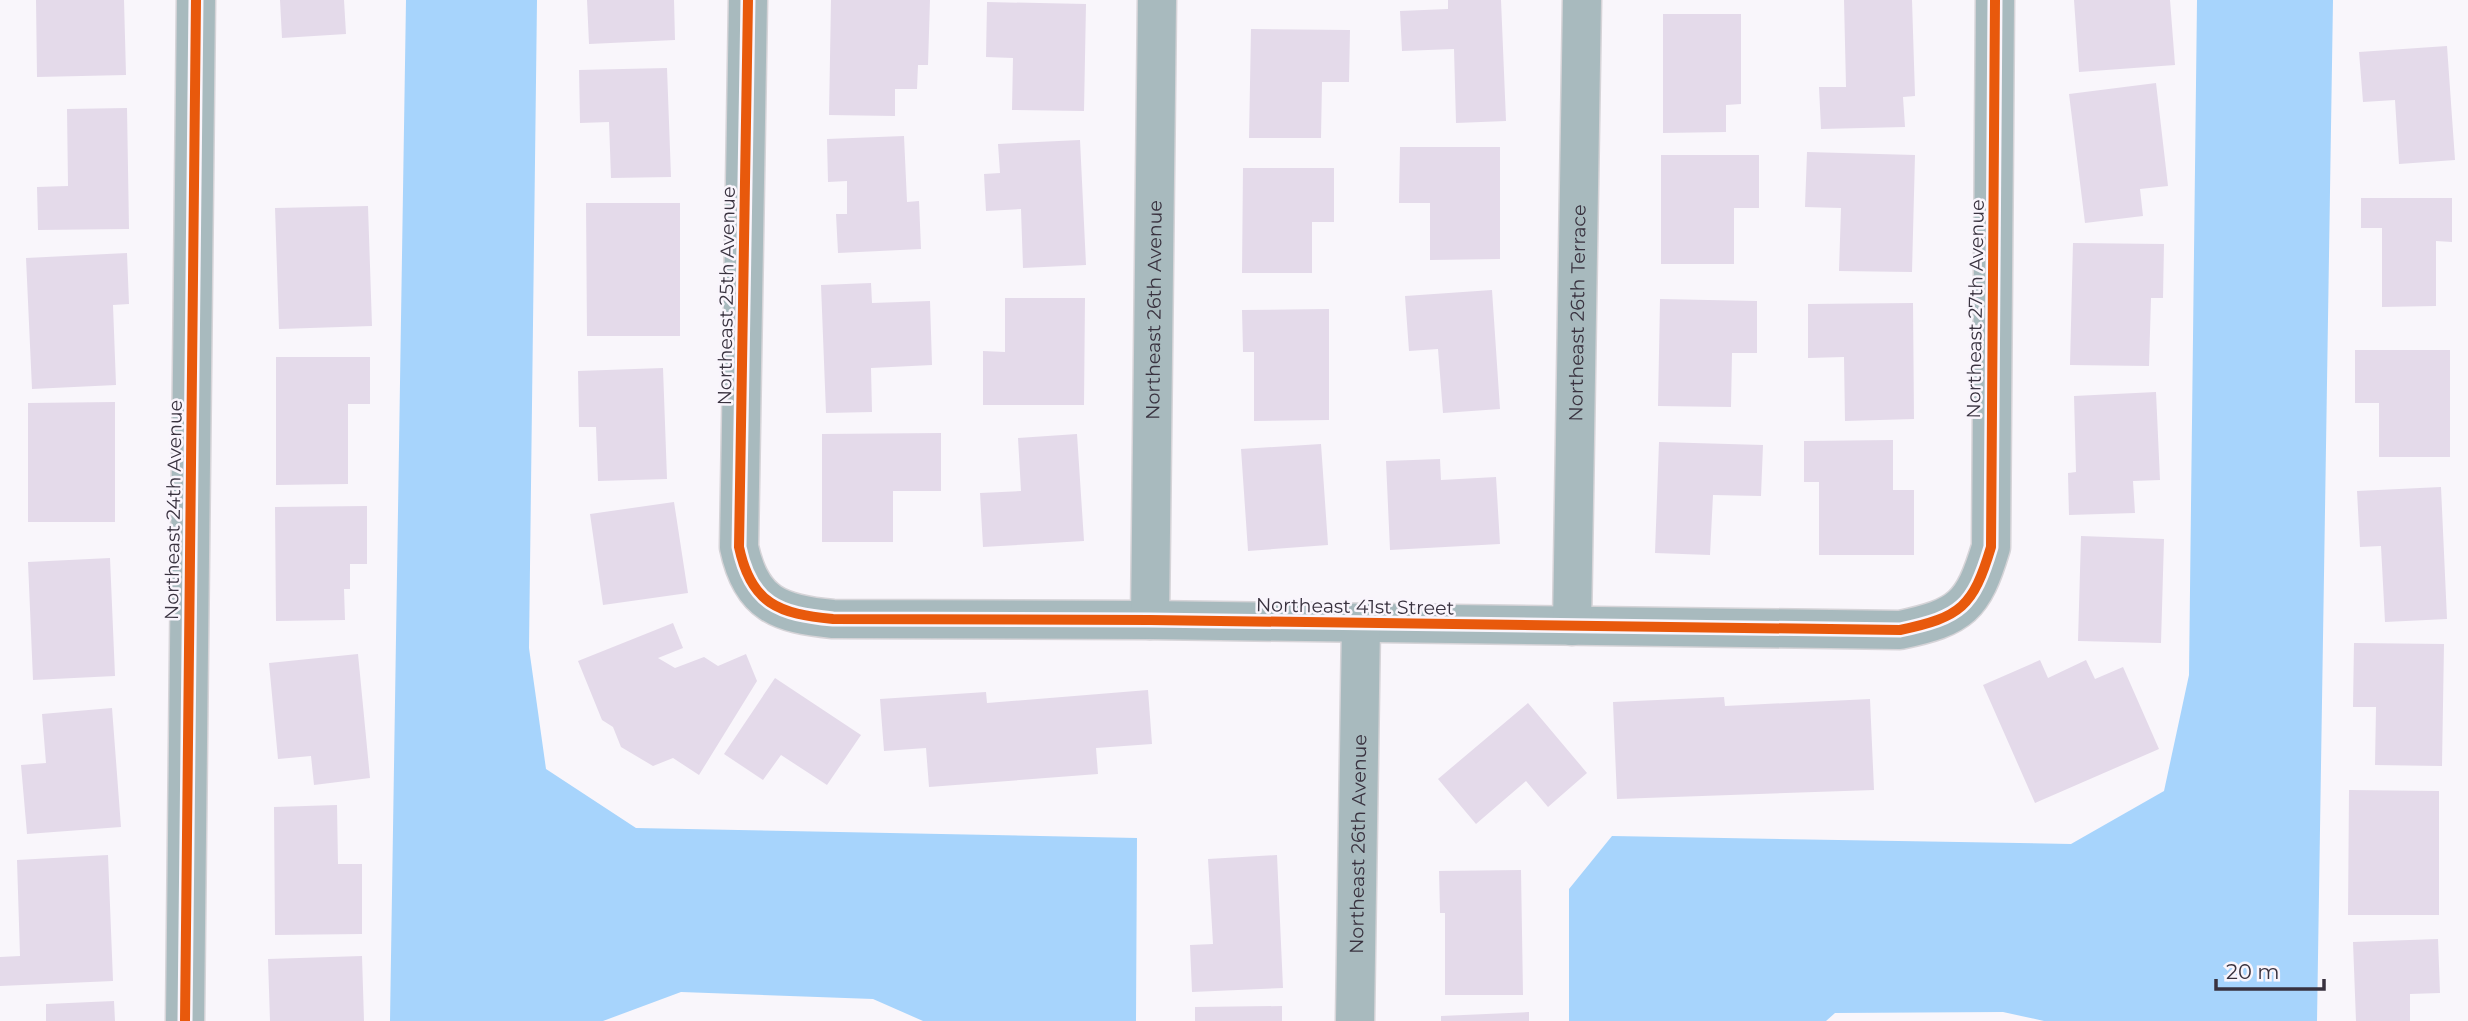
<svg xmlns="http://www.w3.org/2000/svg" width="2468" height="1021" font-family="Montserrat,sans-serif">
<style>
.water{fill:#a7d4fc}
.building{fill:#e4daea}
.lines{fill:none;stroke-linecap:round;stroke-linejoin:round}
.minor-casing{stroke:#d6d4d8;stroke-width:41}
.minor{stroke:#a8babe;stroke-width:38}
.cycleway-casing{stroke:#f9f5fc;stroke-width:15}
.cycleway{stroke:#e8590c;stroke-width:10}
.labels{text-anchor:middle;stroke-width:5;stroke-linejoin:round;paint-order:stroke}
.street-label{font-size:19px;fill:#39323f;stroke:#f9f5fc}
</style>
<rect width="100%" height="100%" fill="#f9f6fb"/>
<!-- water -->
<path class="water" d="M406,0H537L529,648L546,769L636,828L1137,838L1136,1021H923L873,999L681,992L603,1021H390Z
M2197,0H2333L2317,1021H2044L2003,1012L1835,1013L1826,1021H1569V889L1612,836L2071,844L2164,791L2189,675Z"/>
<!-- building -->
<path class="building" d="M36,0H124L126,75L37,77Z
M280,0H344L346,34L282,38Z
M587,0H674L675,40L589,44Z
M831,0H930L928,65H918L917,89H895V116L829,115Z
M1448,0H1501L1506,121L1456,123L1454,49L1402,51L1400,11L1448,9Z
M1844,0H1912L1915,96L1903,97L1905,127L1821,129L1819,87H1846Z
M2074,0H2170L2175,65L2079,72Z
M987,2L1086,4L1084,111L1012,110L1013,58L986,57Z
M1663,14H1741V104L1726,105V132L1663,133Z
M1251,29L1350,30L1349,82H1322L1321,138H1249Z
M2447,46L2455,160L2399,164L2395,100L2363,102L2359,52Z
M667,68L671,177L611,178L609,122L580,123L579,70Z
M2156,83L2168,186L2140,189L2143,216L2085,223L2069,94Z
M127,108L129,229L38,230L37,187L68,186L67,109Z
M904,136L907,202L919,201L921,249L838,253L836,214H847V181L828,182L827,139Z
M1080,140L1086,265L1023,268L1021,209L986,211L984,174L1000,173L998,144Z
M1400,147H1500V259L1430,260V203H1399Z
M1807,152L1915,155L1912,272L1839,271L1841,208L1805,207Z
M1661,155H1759V208H1734V264H1661Z
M1243,168H1334V222H1312V273H1242Z
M2361,198H2452V242L2436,241V306L2382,307V228H2361Z
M586,203H680V336H587Z
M368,206L372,326L279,329L275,208Z
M2073,243L2164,244L2163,298H2151L2149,366L2070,365Z
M127,253L129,304L113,305L116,385L32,389L26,258Z
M871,283L872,303L930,301L932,365L871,368L872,412L826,413L821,285Z
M1492,290L1500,409L1443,413L1438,349L1409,351L1405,296Z
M1005,298H1085L1084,405H983V351L1005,352Z
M1660,299L1757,301V353H1732L1731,407L1658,406Z
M1913,303L1914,419L1845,421L1844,357L1808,358V304Z
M1329,309V420L1254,421V352H1243L1242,310Z
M2355,350H2450V457H2379V403H2355Z
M276,357H370V404H348V484L276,485Z
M663,368L667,479L598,481L596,427H579L578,371Z
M2156,392L2160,480L2133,481L2135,513L2069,515L2068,473L2076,472L2074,396Z
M115,402V522H28V403Z
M941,433V491H893V542H822V434Z
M1077,434L1084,541L983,547L980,493L1021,491L1018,438Z
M1893,440V490H1914V555H1819V482H1804V441Z
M1659,442L1763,445L1761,496L1713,495L1710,555L1655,553Z
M1321,444L1328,545L1248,551L1241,449Z
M1440,459L1441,480L1496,477L1500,544L1390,550L1386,461Z
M2441,487L2447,619L2385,622L2381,546L2360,547L2357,491Z
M674,502L688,593L603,605L590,514Z
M367,506V564H350V589H344L345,620L276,621L275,507Z
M2081,536L2164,539L2161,643L2078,641Z
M110,558L115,676L33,680L28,562Z
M673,623L683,648L658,658L675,668L704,657L718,666L746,654L757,681L699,775L673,758L653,766L621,747L613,727L602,720L578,661Z
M2354,643L2444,644L2442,766L2375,765L2376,707H2353Z
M358,654L370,778L314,785L311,756L278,759L269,663Z
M2040,660L2048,678L2086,660L2095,679L2123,667L2159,749L2035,803L1983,685Z
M775,678L861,735L827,785L781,755L763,780L724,754Z
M1148,690L1152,744L1096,748L1098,774L929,787L926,748L884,751L880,699L986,692L987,703Z
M1724,697L1725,706L1870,699L1874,790L1617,799L1613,702Z
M1528,703L1587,773L1548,807L1526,781L1476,824L1438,779Z
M112,708L121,827L27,834L21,765L46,763L42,714Z
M2349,790L2439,791V915H2348Z
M337,805L338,864H362V934L275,935L274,807Z
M108,855L113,981L0,986V957L20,956L17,860Z
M1277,855L1283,988L1192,992L1190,945L1213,944L1208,859Z
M1521,870L1523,995H1445V913H1440L1439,871Z
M2438,939L2440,993L2410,994V1021H2356L2353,942Z
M362,956L364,1021H270L268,959Z
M114,1001L115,1021H46V1004Z
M1282,1006V1021H1195V1007Z
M1529,1012V1021H1441V1016Z"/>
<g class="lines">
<!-- minor casing -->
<g class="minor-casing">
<g id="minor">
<path d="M748,0L739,547C751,604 779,614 833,619L1150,620L1900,630C1961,617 1973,607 1991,547L1995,0"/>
<path id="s1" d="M1150,620L1157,0"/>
<path id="s2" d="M1572,626L1582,0"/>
<path d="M185,1021L196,0"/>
<path id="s3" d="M1355,1021L1361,624"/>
</g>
</g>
<!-- minor -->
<use href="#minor" class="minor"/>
<!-- cycleway casing -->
<g class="cycleway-casing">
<path id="cycleway" d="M748,0L739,547C751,604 779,614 833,619L1150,620L1900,630C1961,617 1973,607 1991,547L1995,0
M185,1021L196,0"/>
</g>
<!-- cycleway -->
<use href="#cycleway" class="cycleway"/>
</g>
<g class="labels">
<!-- street labels -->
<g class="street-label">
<text transform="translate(726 296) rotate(-89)" y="7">Northeast 25th Avenue</text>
<text transform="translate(1975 309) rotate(-89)" y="7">Northeast 27th Avenue</text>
<text dy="7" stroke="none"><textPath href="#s1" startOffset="310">Northeast 26th Avenue</textPath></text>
<text dy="7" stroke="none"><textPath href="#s2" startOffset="313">Northeast 26th Terrace</textPath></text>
<text transform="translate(173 510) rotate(-89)" y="7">Northeast 24th Avenue</text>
<text transform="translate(1355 606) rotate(1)" y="7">Northeast 41st Street</text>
<text dy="7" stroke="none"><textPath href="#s3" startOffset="177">Northeast 26th Avenue</textPath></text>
</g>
</g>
<!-- scale -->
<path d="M2216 979v10h108v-10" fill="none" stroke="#39323f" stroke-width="3.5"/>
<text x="2226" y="979" font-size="21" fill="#39323f" stroke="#f9f5fc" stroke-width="5" paint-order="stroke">20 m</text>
</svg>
